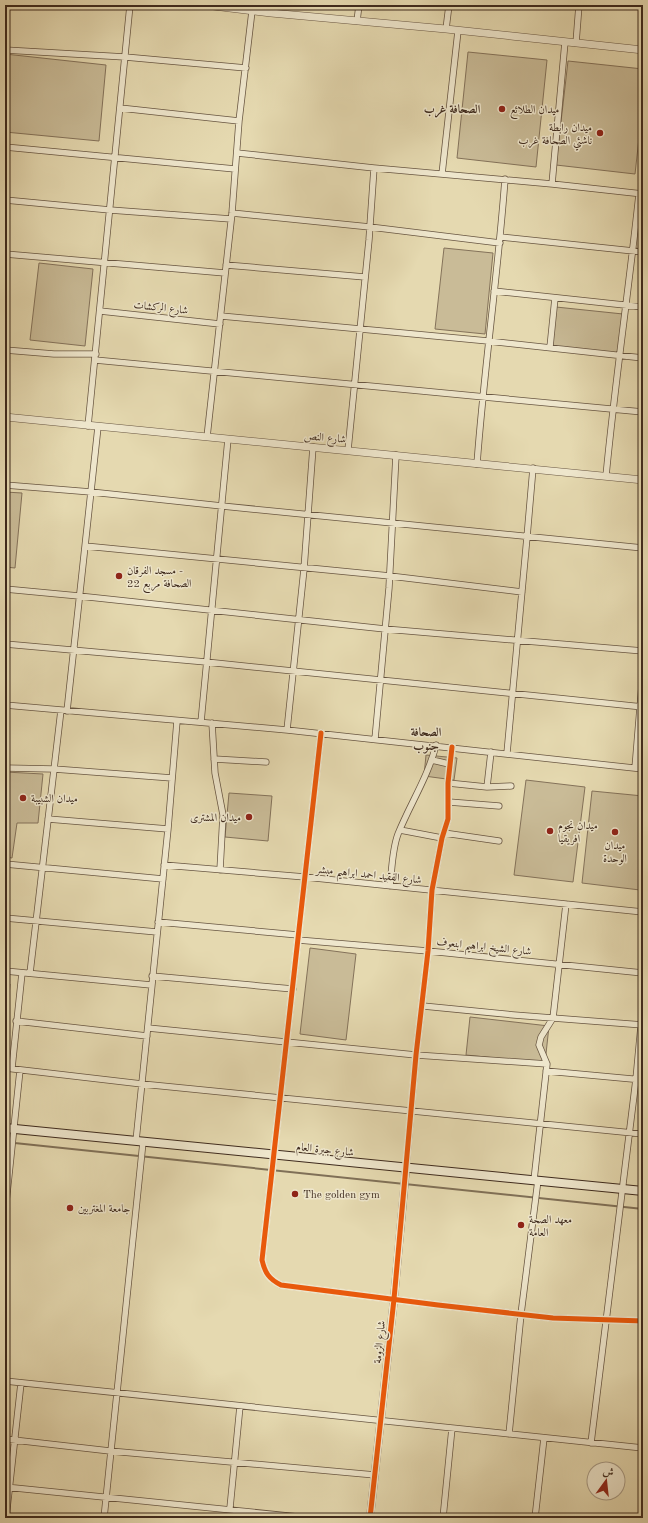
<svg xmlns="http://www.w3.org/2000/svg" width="648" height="1523" font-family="'Old Standard TT',Amiri,serif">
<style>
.green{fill:#c9bb97;stroke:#84725a}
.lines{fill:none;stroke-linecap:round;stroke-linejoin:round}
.stream{stroke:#807057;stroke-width:2}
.minor-casing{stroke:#685642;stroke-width:7}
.tertiary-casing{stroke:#685642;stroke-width:8}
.secondary-casing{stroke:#3e2a1d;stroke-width:10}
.minor{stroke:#eee6cc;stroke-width:5.5}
.tertiary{stroke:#eee6cc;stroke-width:7}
.secondary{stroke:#eee6cc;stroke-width:8}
.cycleway-casing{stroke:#eee6cc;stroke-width:8}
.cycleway{stroke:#e8590c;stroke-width:5}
.poi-dot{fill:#8f2418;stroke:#eee6cc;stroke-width:1.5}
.labels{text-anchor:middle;stroke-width:3;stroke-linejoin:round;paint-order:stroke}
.poi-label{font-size:11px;fill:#3e2a1d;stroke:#eee6cc;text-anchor:start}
.street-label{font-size:11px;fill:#3e2a1d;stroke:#eee6cc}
.neighbourhood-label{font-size:12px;font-weight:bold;fill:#3e2a1d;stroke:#eee6cc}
</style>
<rect width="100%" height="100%" fill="#e5d9b0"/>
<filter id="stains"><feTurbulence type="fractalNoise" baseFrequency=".005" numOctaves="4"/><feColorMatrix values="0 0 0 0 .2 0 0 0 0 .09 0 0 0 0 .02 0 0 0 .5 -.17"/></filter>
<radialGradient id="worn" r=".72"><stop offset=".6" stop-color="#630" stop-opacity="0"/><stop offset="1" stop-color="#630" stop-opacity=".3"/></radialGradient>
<!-- green -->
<path class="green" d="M468,52L547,60L536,167L457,158Z
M5,54L106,65L99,141L5,132Z
M568,61L643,69V102L635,174L556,165Z
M444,248L493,253L485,334L435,329Z
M39,263L93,269L85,346L30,340Z
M556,307L623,314L619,357L551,349Z
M5,492L22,493L15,568L5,567Z
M426,755L457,758L454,780L424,776Z
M5,772L43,774L38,823H17L12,858L5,857Z
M526,780L585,787L573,882L514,875Z
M592,791L643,796V867L640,890L582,883Z
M229,793L272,796L268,841L225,837Z
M310,948L356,954L346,1040L300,1034Z
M5,983L10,984L5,1044Z
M470,1017L549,1026L545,1063L466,1055Z"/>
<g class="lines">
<!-- stream -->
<path class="stream" d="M5,1142L643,1209"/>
<!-- minor casing -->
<g class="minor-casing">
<path id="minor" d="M271,13L272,5
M357,21L359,5
M446,29L449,5
M576,43L579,5
M5,50L125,57L246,68
M120,108L239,121
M5,147L235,169
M237,153L374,168L552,184L643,194
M442,174L458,31
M552,184L565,42
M5,200L110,210L231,219
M232,213L370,227L500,243
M501,237L643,252
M5,254L225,273
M226,265L365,277
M494,291L643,307
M100,311L220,324
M221,316L488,341L643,358
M550,347L555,298
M5,350L54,354H96
M95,360L643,412
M88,426L130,5
M207,437L232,213L239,121L252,11
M348,450L369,240L374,168
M477,464C484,369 498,274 505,179
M606,476C615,382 629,288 639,194
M5,485L91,492L222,506L643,548
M85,546L390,576L522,592
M5,589L79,596L385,629L643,651
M5,644L206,662L643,707
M5,705L287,730L643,769
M67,711L98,427
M201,722L228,439
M212,723L215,773L223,815L220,870
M287,730L304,569L313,447
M321,733L262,1260C265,1273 269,1279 281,1285L438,1305L553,1318L643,1321
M375,739L389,588L396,455
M507,753L527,537L533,468
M214,759L266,762
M432,760L449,764
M5,768L54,769L172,778
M635,768L643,671
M448,783L487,787L511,786
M487,787L491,752
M449,802L499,806
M48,819L168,829
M400,830L442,838
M444,833L499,841
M5,864L163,879
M164,865L305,877L643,912
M390,886C392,869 392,850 398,834C410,804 428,777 436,745
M5,918L157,932
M158,922L298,935
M298,940L428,951L643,973
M5,971L151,985
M30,973L61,710
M152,976L293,989
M423,1006L514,1015L643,1025
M16,1021L147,1036
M148,1028L416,1055L547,1064
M5,1068L142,1084L643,1134
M12,1068L22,973
M546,1071L643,1080
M136,1141L168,829L177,721
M406,1168L416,1055L428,951L432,890L442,838L448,819V783L452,747
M534,1180L547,1064L539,1045L541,1037L553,1018L566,904
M5,1213L20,1070
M5,1381L643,1448
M509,1434L521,1314L538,1180
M5,1439L110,1451L375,1475
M591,1443L636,1079L643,1004
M5,1487L309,1518
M6,1518L21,1383
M104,1518L143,1142
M229,1518L240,1406
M443,1518L452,1428
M535,1518L544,1438"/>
</g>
<!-- tertiary casing -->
<g class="tertiary-casing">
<path id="tertiary" d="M205,5L271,13L446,29L643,50
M5,417L643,480
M370,1518L394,1299L406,1168"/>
</g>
<!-- secondary casing -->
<g class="secondary-casing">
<path id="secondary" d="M5,1128L643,1191"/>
</g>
<!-- minor -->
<use href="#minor" class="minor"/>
<!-- tertiary -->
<use href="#tertiary" class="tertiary"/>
<!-- secondary -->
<use href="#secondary" class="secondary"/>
<!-- cycleway casing -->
<g class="cycleway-casing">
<path id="cycleway" d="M321,733L262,1260C265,1273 269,1279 281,1285L438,1305L553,1318L643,1321
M370,1518L394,1299L416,1055L428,951L432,890L442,838L448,819V783L452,747"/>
</g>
<!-- cycleway -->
<use href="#cycleway" class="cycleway"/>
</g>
<!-- markers -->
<g class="poi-dot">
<circle cx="502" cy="109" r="4"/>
<circle cx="600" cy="133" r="4"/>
<circle cx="119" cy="576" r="4"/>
<circle cx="23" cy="798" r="4"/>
<circle cx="249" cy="817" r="4"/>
<circle cx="550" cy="831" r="4"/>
<circle cx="615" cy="832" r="4"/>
<circle cx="295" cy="1194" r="4"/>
<circle cx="70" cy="1208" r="4"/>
<circle cx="521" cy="1225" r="4"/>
</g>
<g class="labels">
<!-- poi labels -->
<g class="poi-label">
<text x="510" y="113">ميدان الطلائع</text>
<text x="592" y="131" text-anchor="end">ميدان رابطة<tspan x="592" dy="13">ناشئي الصحافة غرب</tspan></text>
<text x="127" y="574">مسجد الفرقان -<tspan x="127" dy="13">الصحافة مربع 22</tspan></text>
<text x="31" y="802">ميدان الشبيبة</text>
<text x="241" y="821" text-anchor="end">ميدان المشترى</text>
<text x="558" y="829">ميدان نجوم<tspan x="558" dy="13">افريقيا</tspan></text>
<text x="615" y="849" text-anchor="middle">ميدان<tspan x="615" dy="13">الوحدة</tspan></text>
<text x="303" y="1198">The golden gym</text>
<text x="78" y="1212">جامعة المغتربين</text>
<text x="529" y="1223">معهد الصحة<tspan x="529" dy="13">العامة</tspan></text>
</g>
<!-- street labels -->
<g class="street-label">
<text transform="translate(161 307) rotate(6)" y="4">شارع الركشات</text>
<text transform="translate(325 437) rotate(5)" y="4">شارع النص</text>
<text transform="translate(369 874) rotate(6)" y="4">شارع الفقيد احمد ابراهيم مبشر</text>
<text transform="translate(484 946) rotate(6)" y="4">شارع الشيخ ابراهيم ابنعوف</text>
<text transform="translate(325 1149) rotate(6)" y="4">شارع جبرة العام</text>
<text transform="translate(379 1342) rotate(-84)" y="4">شارع الزومة</text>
</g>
<!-- neighbourhood labels -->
<g class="neighbourhood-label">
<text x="452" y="113">الصحافة غرب</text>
<text x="426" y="736">الصحافة<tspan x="426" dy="14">جنوب</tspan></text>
</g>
</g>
<!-- margin -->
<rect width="648" height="1523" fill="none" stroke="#e5d9b0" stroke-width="20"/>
<rect x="6" y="6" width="636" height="1511" fill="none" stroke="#3e2a1d" stroke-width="2"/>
<rect x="10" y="10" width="628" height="1503" fill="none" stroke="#3e2a1d"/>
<!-- north arrow -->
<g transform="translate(606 1481) rotate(15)"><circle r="19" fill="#eee6cc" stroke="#a89b86"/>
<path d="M0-3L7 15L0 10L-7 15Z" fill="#8f2418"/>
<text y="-6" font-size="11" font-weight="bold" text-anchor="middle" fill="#3e2a1d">ش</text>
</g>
<rect width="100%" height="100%" filter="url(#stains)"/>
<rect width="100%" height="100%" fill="url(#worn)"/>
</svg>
